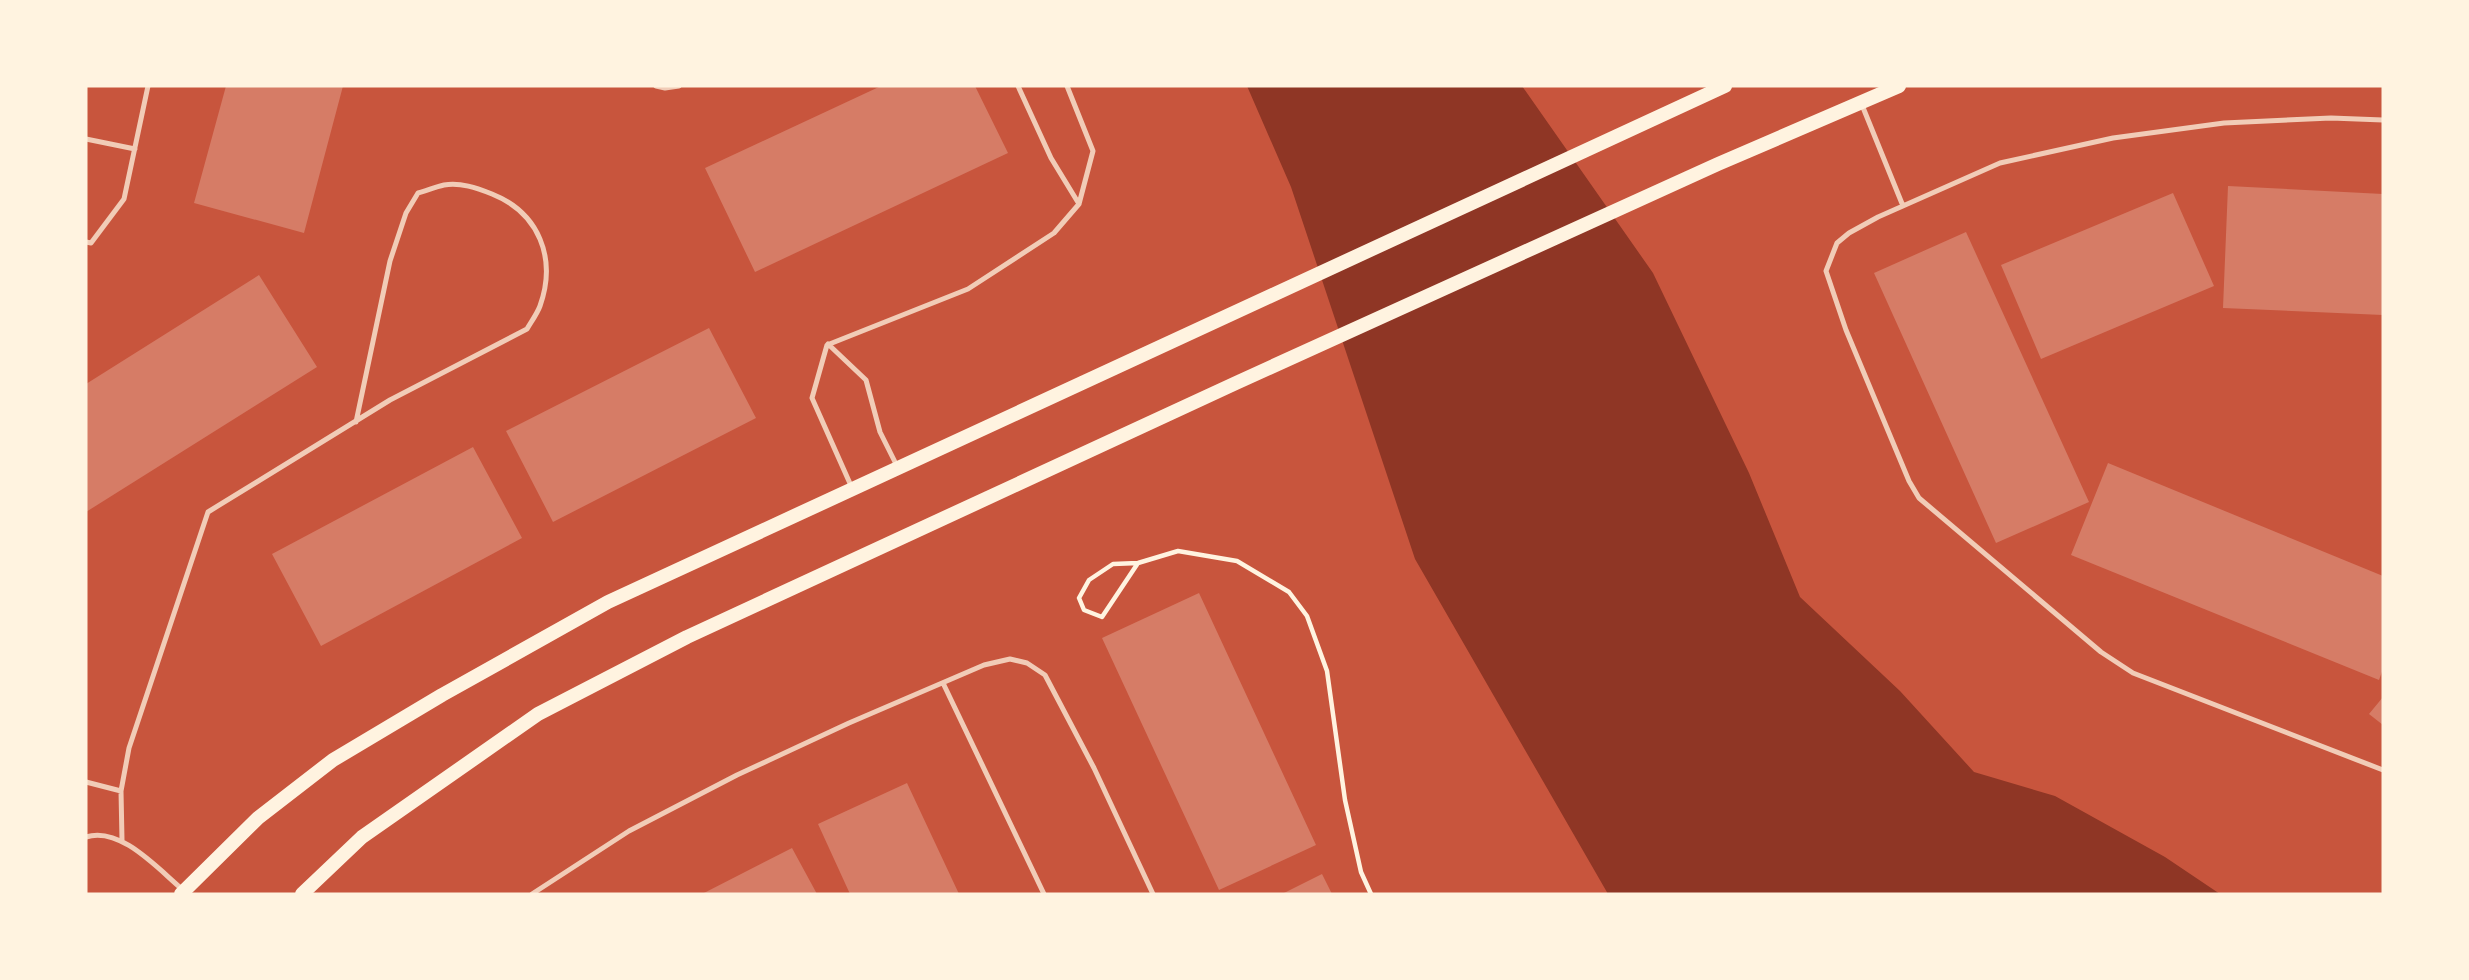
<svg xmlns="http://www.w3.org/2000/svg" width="2469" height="980" font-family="'Fira Sans Condensed',sans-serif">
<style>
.water{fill:#8f3625}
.building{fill:#d67c66}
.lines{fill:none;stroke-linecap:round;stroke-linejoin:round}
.path{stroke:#fff3e0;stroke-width:4.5}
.service{stroke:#f1ccb7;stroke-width:5}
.secondary{stroke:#fff3e0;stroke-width:14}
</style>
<rect width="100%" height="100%" fill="#c8553d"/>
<!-- water -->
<path class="water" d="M1247,86H1522L1653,273L1749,473L1800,597L1900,691L1974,772L2055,796L2165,857L2220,894H1608L1415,559L1291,187Z"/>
<!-- building -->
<path class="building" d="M226,86H343L304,233L194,203Z
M881,86H975L1008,153L755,272L705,168Z
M2228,186L2383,194V315L2223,308Z
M2173,193L2214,286L2041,359L2001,265Z
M1966,232L2089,502L1996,543L1874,273Z
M259,275L317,367L86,512V384Z
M709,328L756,418L553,522L506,431Z
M473,447L522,538L321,646L272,554Z
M2108,463L2383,576V669L2379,680L2071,555Z
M1199,593L1316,845L1219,890L1102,638Z
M2383,697V725L2369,714Z
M907,783L959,894H850L818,824Z
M792,848L817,894H702Z
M1322,874L1332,894H1282Z"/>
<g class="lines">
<!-- path -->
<path class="path" d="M1138,563L1102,617L1084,610L1079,598L1089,580L1113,564L1138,563L1178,551L1237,561L1289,592L1307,616L1327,671L1345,800L1361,872L1371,894"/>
<!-- service -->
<path class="service" d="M656,86L665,88L679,86
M1018,86L1051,158L1079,204
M1862,105L1903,206
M2383,120L2331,118L2224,123L2113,138L2000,163L1878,217L1849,233L1837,243L1826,271L1846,330L1909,481L1919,498L2101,652L2133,673L2383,770
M86,139L135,149
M86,242L91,243L124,199L148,86
M828,344L866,380L880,432L897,466
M852,488L812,398L827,345L968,289L1054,233L1079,204L1093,151L1067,86
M943,683L1044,894
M86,782L121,791
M86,837C120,826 157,868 182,889
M122,840L121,791L129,748L208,512L390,400L527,329C531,322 537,314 540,306C557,258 539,213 492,194C477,188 460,182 444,185C435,187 426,191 418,193L406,213L390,261L356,422
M532,894L629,831L737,775L849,723L984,665L1010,659L1027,663L1045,675L1094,768L1153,894"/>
<!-- secondary -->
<path class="secondary" d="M181,894L258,818L333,760L442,695L608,602L1725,86
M302,894L362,837L538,714L687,637L1236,383L1718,164L1899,86"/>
</g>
<!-- border -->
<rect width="2469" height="980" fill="none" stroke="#fff3e0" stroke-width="175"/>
</svg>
